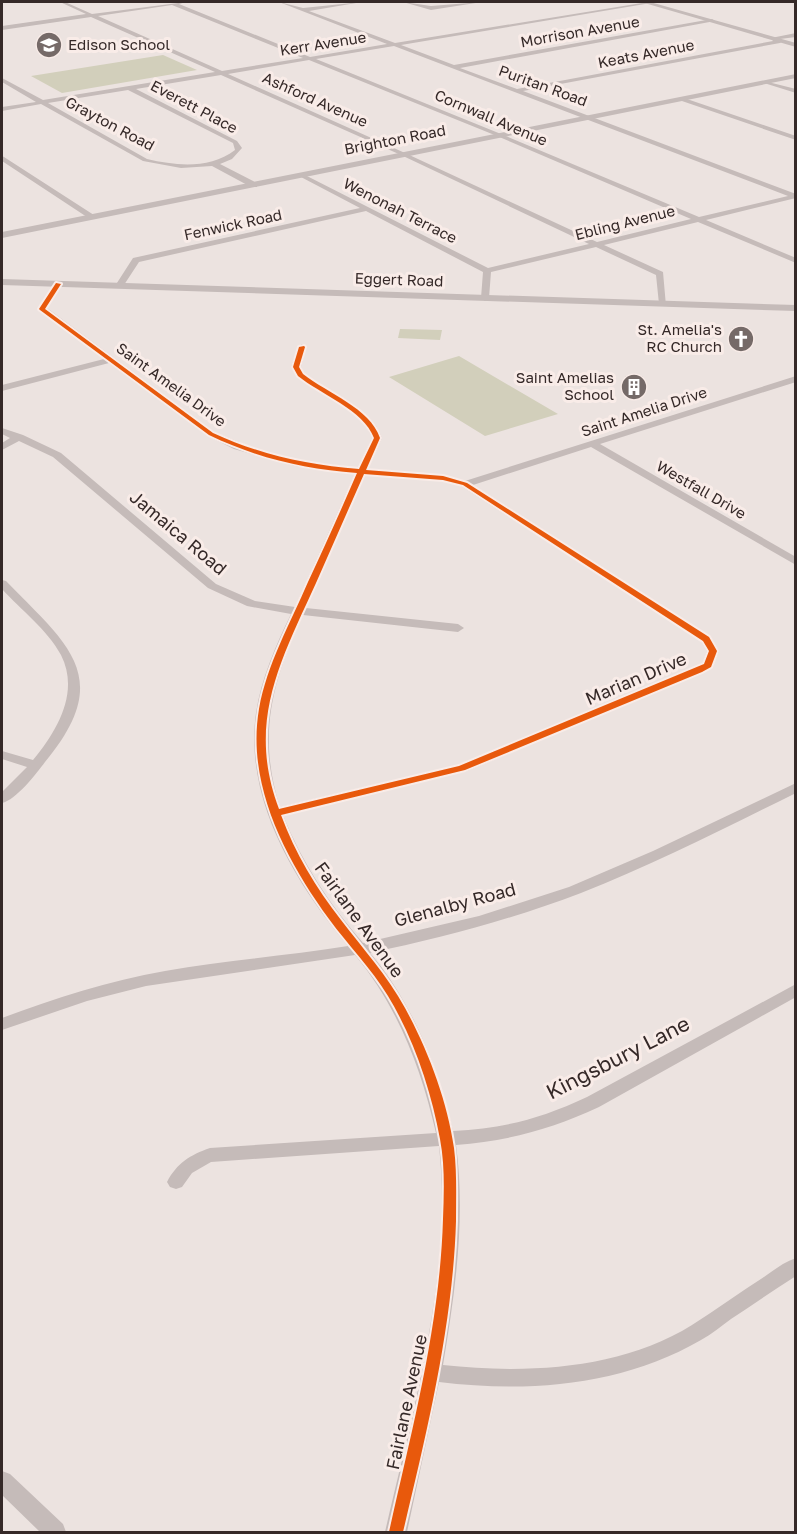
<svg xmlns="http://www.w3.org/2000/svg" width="797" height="1534" font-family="'Golos Text',sans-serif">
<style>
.green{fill:#d2cfbb}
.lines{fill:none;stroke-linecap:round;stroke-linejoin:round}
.minor{fill:#c5bbb9;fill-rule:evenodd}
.tertiary{fill:#c5bbb9;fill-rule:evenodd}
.cycleway-casing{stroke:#f9ece8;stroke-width:4}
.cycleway{fill:#e8590c;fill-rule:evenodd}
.labels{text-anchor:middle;stroke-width:6;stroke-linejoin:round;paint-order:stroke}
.far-street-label{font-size:15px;fill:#352928;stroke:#f9ece8}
.far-poi-label{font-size:15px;fill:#352928;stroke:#f9ece8;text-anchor:end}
.street-label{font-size:18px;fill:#352928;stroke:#f9ece8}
.near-street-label{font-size:21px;fill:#352928;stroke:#f9ece8}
</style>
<rect width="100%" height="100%" fill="#ece3e0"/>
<!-- green -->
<path class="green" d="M163,55L197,70L62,93L31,76Z
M400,329L442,330L440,340L398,338Z
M459,356L558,414L485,436L389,377Z"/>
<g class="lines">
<!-- minor -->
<path class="minor" d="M60,2H65L92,14L186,2L179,4L310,57L387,44L279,2L303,8L362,2L309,11L395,43L648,2L651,3L401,45L454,65L712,19L715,21L460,68L517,89L773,41L771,38L796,33V37L780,39L783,41L780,43L523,91L796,194V198L706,220L796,258V263L698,222L604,245L663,272L666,306L659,304L656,275L596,247L491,272L489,298L485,301L481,298L483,272L366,211L139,262L122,288H116L115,286L133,258L360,208L299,176L297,175L301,173L488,268L589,244L401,155L221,75L136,89L237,141L242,148L232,159L220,164L257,183V187H251L212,166L181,168L143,161L41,104L2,111V107L36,102L2,82V78L43,100L215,72L91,17L2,30V26L86,14ZM172,5L303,58L222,71L98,16ZM394,46L788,196L699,217L501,134L316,59ZM309,60L497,136L691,219L597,242L405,153L228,74ZM128,90L233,143L235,150C210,169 177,166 147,159L48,103Z
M403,2L431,6L482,2L431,10Z
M764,81L796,89V93L764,83Z
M681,97L796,136V140L679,100Z
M2,156L4,157L97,217L90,219L2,161Z
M55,282L62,284L47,308L214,432L269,454L295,460L358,468L372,438C363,411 319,394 297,377L291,367L298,347L302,344L306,347L301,367L304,374C329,393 371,406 382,438L368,469L443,475L465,481L796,376V382L600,444L796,557V565L591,447L473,485L710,636L719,651L712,668L467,771L283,815C302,863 330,905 363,943L479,916L569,887L653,851L796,783V793C725,828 655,864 581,893C513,919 441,938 370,953C413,1004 438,1067 453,1131C505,1128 540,1119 587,1097L796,984V997L599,1107C551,1129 509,1141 456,1145C466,1218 455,1293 443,1365C525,1374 620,1370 692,1325C716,1310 740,1292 764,1277C774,1270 784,1262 796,1258V1276C774,1290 752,1305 731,1319C721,1326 712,1334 701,1340C622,1386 528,1393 439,1382L407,1532H385C413,1410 453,1272 439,1146L211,1162L192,1173L182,1187L176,1189L170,1187L167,1182C177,1163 190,1155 210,1148L436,1133C421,1068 398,1007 355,955L146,986L87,1001L2,1030V1018C55,998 109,981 165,971C225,960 287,956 348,946C295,883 244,799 256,713C261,679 276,645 291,614L247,606L208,588L53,457L19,441L2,450V443L10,438L2,434V428L23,435L61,453L216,584L255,601L295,607L355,474L295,466L234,449L208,436L109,363L2,391V385L104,359L38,309ZM365,475L443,481L461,486L701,641L707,651L703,663L458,765L280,807C257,736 272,681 303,615L458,632L464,628L458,624L306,608Z
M2,580L6,581C67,644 116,677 45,762C36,774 16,800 2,803V792L27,767L2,759V751L33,760C57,731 80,692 61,655C47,629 21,610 2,589Z
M2,1471L10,1474L63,1524L66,1532H40L2,1495Z"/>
<!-- tertiary -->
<path class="tertiary" d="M641,2H650L796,43V47Z
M796,74V78L2,238V232Z
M2,279L796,305V311L2,285Z"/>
<!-- cycleway casing -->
<g class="cycleway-casing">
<path id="cycleway" d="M56,283L61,284L45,309L213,433C261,455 307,465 359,469L374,438C364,410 320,394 298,376L293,367L299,347L304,346L305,347L299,367L303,374C327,393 370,408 380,438L366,470L443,476L467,483L709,637L717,651L711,667L702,672L465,770L281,815C295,853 316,888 341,920C363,949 387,975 405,1008C428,1050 447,1100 454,1148C457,1172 456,1197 456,1221C453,1324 427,1432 403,1532H389C412,1429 440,1325 443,1219C444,1193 445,1165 440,1139C431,1090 414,1039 388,996C371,968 348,945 329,919C286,860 246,785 259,709C267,664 290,624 308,582C325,546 341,510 357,473C304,469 257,458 209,435L40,310L39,309ZM364,474L443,480L463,485L703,641L709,651L704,664L459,766L279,809C246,722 281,660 316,583C332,547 348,510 364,474Z"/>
</g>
<!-- cycleway -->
<use href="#cycleway" class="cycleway"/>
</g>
<!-- icons -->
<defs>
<g id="school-disc" transform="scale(1.35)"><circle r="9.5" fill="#756a68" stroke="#f9ece8"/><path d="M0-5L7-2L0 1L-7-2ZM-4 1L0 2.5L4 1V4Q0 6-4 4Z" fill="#fff"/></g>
<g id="church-disc" transform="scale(1.35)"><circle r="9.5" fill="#756a68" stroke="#f9ece8"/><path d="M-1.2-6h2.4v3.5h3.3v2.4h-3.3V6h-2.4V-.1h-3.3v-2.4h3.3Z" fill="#fff"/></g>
<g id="building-disc" transform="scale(1.35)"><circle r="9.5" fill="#756a68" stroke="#f9ece8"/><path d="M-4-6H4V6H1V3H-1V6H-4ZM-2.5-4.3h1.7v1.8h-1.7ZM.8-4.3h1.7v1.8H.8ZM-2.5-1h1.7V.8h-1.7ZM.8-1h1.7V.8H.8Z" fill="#fff"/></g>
</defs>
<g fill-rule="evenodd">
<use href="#school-disc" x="49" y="45"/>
<use href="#church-disc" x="741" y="339"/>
<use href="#building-disc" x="634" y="387"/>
</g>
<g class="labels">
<!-- far-street labels -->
<g class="far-street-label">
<text transform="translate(580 32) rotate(-10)" y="5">Morrison Avenue</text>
<text transform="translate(323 44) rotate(-9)" y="5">Kerr Avenue</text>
<text transform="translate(646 54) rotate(-11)" y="5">Keats Avenue</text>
<text transform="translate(543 86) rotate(20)" y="5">Puritan Road</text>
<text transform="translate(315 100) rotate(24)" y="5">Ashford Avenue</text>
<text transform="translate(194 107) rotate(28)" y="5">Everett Place</text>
<text transform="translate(491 118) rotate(23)" y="5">Cornwall Avenue</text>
<text transform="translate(110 124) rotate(28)" y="5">Grayton Road</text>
<text transform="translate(395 140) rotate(-11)" y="5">Brighton Road</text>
<text transform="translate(400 211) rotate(27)" y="5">Wenonah Terrace</text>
<text transform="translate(625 223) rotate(-14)" y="5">Ebling Avenue</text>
<text transform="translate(233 225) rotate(-12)" y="5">Fenwick Road</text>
<text transform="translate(399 280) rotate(2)" y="5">Eggert Road</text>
<text transform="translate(171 385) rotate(36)" y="5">Saint Amelia Drive</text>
<text transform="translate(644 412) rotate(-18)" y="5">Saint Amelia Drive</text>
<text transform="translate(701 490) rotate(30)" y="5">Westfall Drive</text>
</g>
<!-- far-poi labels -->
<g class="far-poi-label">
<text x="68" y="50" text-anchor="start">Edison School</text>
<text x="722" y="335">St. Amelia's<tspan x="722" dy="17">RC Church</tspan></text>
<text x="614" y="383">Saint Amelias<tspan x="614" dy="17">School</tspan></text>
</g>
<!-- street labels -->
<g class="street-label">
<text transform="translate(178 533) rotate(40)" y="6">Jamaica Road</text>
<text transform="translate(636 679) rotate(-23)" y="6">Marian Drive</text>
<text transform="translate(455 905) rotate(-15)" y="6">Glenalby Road</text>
<text transform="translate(359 920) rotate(54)" y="6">Fairlane Avenue</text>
<text transform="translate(407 1402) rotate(-78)" y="6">Fairlane Avenue</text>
</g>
<!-- near-street labels -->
<g class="near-street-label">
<text transform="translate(618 1058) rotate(-27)" y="7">Kingsbury Lane</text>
</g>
</g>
<!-- border -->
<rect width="797" height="1534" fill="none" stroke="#352928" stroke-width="6"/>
</svg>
